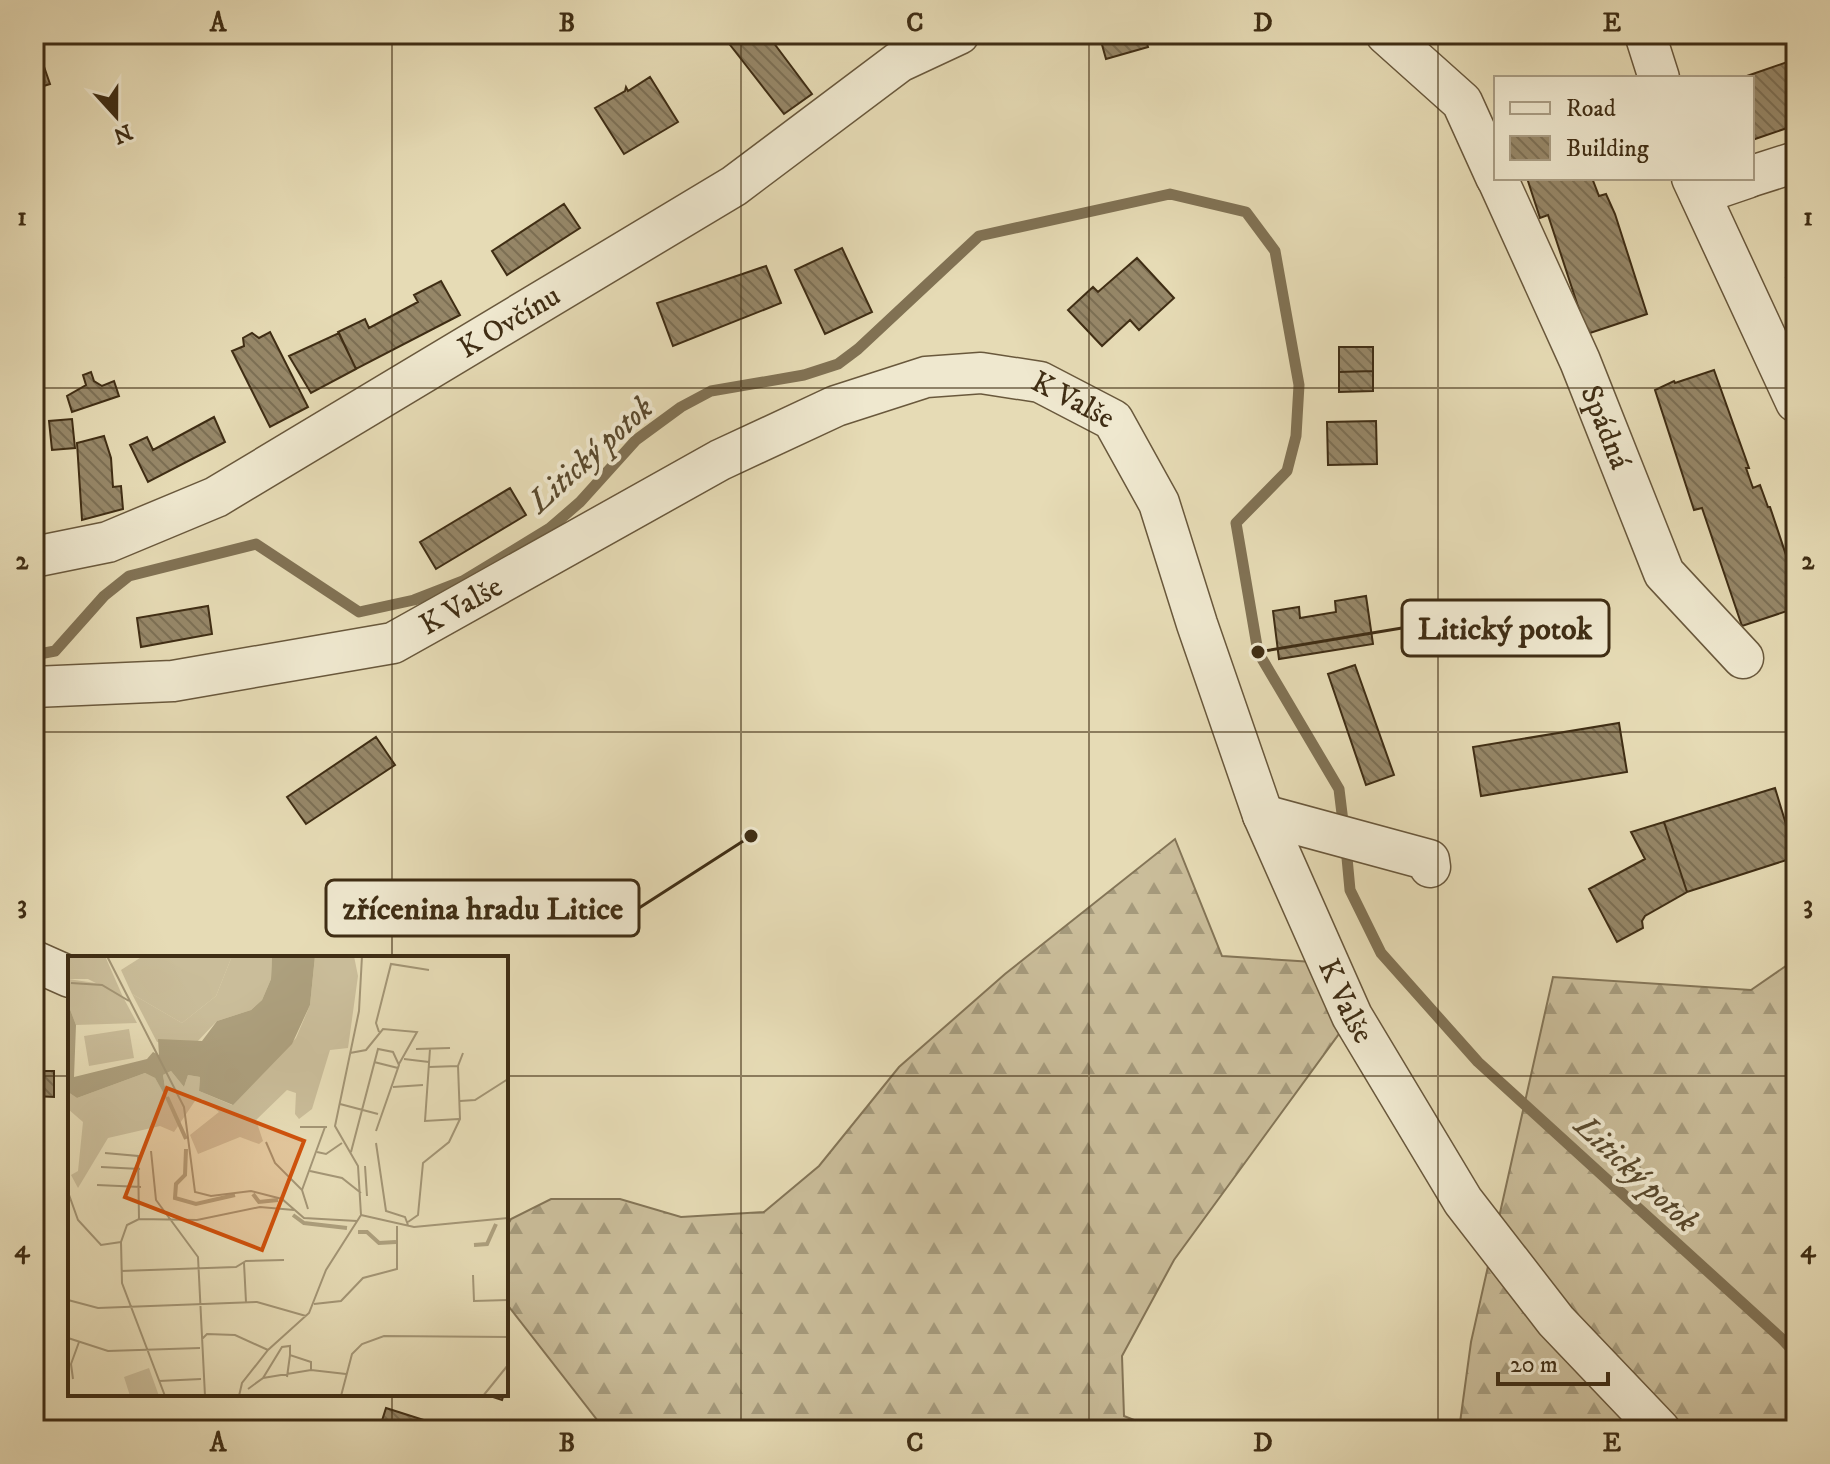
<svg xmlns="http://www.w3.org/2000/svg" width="1830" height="1464" font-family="'IM FELL DW Pica',serif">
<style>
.forest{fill:url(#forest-firs);stroke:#847557;stroke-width:2}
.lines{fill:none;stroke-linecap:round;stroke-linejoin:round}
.stream{stroke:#817254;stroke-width:11}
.building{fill:url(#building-back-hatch);stroke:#3f2d14;stroke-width:2}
.minor-casing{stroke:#69583c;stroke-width:43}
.minor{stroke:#efe8cf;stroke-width:40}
.grid{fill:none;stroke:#3f2d14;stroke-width:2;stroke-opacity:0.55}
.labels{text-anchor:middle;stroke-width:8;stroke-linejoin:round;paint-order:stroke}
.street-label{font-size:30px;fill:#3f2d14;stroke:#efe8cf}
.water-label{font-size:32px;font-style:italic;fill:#5a4a2e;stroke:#efe8cf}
.inset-river{fill:none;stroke:#ada07e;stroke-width:4}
.inset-road{fill:none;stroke:#a39575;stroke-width:2}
.view{fill:#cf520d;fill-opacity:0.15;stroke:#cf520d;stroke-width:4}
.inset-edge{fill:none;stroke:#3f2d14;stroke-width:4}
.leader{fill:none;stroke:#3f2d14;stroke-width:3}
.callout-dot{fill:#3f2d14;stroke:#efe8cf;stroke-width:3}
.callout{fill:#efe8cf;stroke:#3f2d14;stroke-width:3}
.callout-label{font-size:32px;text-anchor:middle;font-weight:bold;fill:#3f2d14}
.neatline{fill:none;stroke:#3f2d14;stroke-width:3}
.grid-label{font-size:26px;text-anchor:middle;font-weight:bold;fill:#3f2d14}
</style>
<defs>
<pattern id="forest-firs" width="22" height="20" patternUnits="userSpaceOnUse" patternTransform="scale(2)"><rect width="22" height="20" fill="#cabd9a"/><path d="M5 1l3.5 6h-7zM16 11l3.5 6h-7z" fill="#a59a7c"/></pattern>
<pattern id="building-back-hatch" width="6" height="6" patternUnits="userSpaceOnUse" patternTransform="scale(2)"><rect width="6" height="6" fill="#968768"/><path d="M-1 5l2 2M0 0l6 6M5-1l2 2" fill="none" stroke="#7c6f54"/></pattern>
</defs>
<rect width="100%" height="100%" fill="#e6dbb5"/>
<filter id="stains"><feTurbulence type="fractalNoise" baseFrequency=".0025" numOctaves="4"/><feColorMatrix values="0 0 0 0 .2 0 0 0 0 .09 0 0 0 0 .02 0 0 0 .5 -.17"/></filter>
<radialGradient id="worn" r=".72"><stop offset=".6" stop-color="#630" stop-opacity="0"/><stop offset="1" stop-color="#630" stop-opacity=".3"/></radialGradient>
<!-- forest -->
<path class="forest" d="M1175,839L1222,956L1329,963L1352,1016L1174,1260L1122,1356L1124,1416L1159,1430H605L506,1303V1228L511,1219L551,1199H620L681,1217L764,1212L819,1166L899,1067L1005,974Z
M1796,959V1338L1783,1339L1796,1368V1430H1459L1471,1342L1553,977L1751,990Z"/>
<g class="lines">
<!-- stream -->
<path class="stream" d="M34,655L55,651L104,596L129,576L256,544L359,612L414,600L463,581L550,528L580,502L636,440L681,407L711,391L804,375L838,364L858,349L979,236L1170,194L1246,212L1275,251L1299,385L1296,436L1287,471L1236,523L1258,652L1339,789L1344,830
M1346,847L1350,890L1381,953L1478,1062L1782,1339L1796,1354"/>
</g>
<!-- building -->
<path class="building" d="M735,34H767L812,94L784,114L727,41Z
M1099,34H1144L1148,47L1106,59Z
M40,55L50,84L34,89V58Z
M1796,59V125L1752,140V78H1741Z
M650,77L678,122L624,154L595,108L625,91L626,87L628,91Z
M1527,178H1592L1599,196L1606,194L1615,214L1647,314L1587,334L1548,215L1540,218Z
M564,204L580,228L507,275L492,251Z
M842,248L872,312L825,334L795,270Z
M1137,258L1174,298L1139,330L1130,320L1102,346L1068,310L1093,287L1098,292Z
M766,266L781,303L673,346L657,303Z
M1796,274V306L1786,278Z
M441,281L460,315L356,369L338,332L365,319L369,328L418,302L414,295Z
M270,332L308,407L270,427L232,351L244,346L243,338L252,333L259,338Z
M339,333L356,369L311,393L289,356Z
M1339,347H1373V371L1339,372Z
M1714,370L1749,468H1746L1753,488L1760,485L1768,507H1770L1796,585V608L1742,626L1702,508L1694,510L1655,390L1674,381L1675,383Z
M1373,371V391L1339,392V372Z
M91,372L94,381L102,386L114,381L119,396L72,412L67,396L86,385L83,375Z
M214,417L225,442L148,482L130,445L147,437L153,450Z
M72,419L75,448L52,450L49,421Z
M1376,421L1377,464L1328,465L1327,422Z
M104,436L111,458L113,487L121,486L123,509L82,520L77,443Z
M510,488L526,515L436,569L420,542Z
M1366,596L1373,644L1279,659L1273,611L1299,607L1300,618L1336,612L1335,601Z
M208,606L212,634L141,647L137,618Z
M1794,643H1796V677H1794Z
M1355,665L1394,775L1366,785L1328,674Z
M1619,723L1627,772L1481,796L1473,747Z
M376,737L395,765L306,824L287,797Z
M1775,788L1796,857L1687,892L1664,822Z
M1664,822L1687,892L1645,916L1642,921L1643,928L1617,942L1589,889L1645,859L1631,832Z
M34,1071H54V1097L34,1096Z
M484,1394H504L502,1400Z
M386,1408L452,1429V1430H379Z"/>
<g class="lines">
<!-- minor casing -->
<g class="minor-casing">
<g id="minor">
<path d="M1386,34L1462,102L1496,177"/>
<path d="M1645,34L1659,78"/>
<path d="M1752,176L1796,162"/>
<path id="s1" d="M1497,178L1580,361L1664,573L1743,658"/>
<path d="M1692,178L1796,402"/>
<path d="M1700,194L1747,178"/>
<path id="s2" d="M34,557L108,542L216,497L734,186L899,62L959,34"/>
<path id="s3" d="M34,687L173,681L393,643L720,460L836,406L926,377L981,373L1040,382L1113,420L1159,503L1197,624L1263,815L1352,1016L1463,1201L1556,1321L1660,1430"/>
<path d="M1263,815L1429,860L1430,867"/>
<path d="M34,961L70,977"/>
</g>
</g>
<!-- minor -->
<use href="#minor" class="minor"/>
</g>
<!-- grid -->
<path class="grid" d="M392,34V958M741,34V1430M1089,34V1430M1438,34V1430M34,388H1796M34,732H1796M34,1076H70M506,1076H1796M392,1394V1430"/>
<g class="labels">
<!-- street labels -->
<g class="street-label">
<text dy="10" stroke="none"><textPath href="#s2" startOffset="534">K Ovčínu</textPath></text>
<text dy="10" stroke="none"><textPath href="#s3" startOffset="1112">K Valše</textPath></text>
<text dy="10" stroke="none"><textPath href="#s1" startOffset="272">Spádná</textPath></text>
<text dy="10" stroke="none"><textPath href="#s3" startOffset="440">K Valše</textPath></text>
<text dy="10" stroke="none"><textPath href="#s3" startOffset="1784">K Valše</textPath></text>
</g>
<!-- water labels -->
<g class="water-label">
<text transform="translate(590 454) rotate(-42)" y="11">Litický potok</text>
<text transform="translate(1637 1173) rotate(43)" y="11">Litický potok</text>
</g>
</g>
<!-- overview -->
<g transform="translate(68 956)">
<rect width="440" height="440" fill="#e6dbb5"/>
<path d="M0,0H37L55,41L20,23H0ZM75,0H164L148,40L114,67L64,38L53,14ZM61,73L66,102L21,110L16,80ZM81,412L91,440H62L56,421Z" fill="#cabd9a"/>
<path d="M164,0H204L203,23L194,44L183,54L149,65L127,88L89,86L64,38L114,67L148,40ZM247,0H286L290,20L280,92L262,94L244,153L231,163L227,158L228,137L219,134L188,164L195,185L191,188L172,181L130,198L122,179L151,156L134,143L127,145L106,176L92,170L40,182L10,232L3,219L10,215L15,166L0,153V136L9,142L77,117L87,122L99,142L95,119L103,115L116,131L120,119L132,121L131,135L164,149L228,82L242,49ZM0,23L41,29L55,41L69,67L8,69L0,48Z" fill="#cabd9a"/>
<path d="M204,0H247L242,49L224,88L165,149L131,135L132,121L120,119L116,131L103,115L95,119L99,143L87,122L77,117L9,142L0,136V48L8,69L6,121L79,103L85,96L91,99L90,83L134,85L149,65L183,54L194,44L203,23Z" fill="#ada07e"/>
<path class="inset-river" d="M99,141L118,183M118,193L117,219L108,228L107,242L128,248L167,239M185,238L191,246L210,244M225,259L236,267L279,272M290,276H299L311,287L328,286M406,289L419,288L428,268"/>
<path class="inset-road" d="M39,0L116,151L127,236L143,240L183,235L214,243L236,262L289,265M3,27L34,29L61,45M311,76L308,67L323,8L361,14M348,93L382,92M362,93L357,165L391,163M282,97L298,94L315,73L349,76L331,108M336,103L361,106M306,106L330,112M361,111L390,110M325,131L355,129M392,145L407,144L440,123M272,148L310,158M232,171H259M198,186L207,207L234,234L240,253M308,187L318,255L337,261L340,269M83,195L88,244L130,301L137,440M249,196L258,198L274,187M283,196L310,93L325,96L331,109L308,175M37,197L70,200L71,263M297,210L299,240M33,211L72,213M242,215L274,222L293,237M29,229L73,231M234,234L257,171M0,236L10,264L33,289L53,286M293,259L346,271L440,262M340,266L350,259L355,207L381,186L392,163L390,110L395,97M176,307L178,346M53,315L168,311L178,305L216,304M405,319L406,345L440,344M0,344L30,352L189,346L238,360M246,348L273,345L295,322L329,313V270M0,382L40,395L132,392M134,383L139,378L167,379L200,394M219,421L222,399L243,406V414M195,422L243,414L278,418M5,423L3,408L11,386M91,425L133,423M180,433L195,422L214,391L222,390V399M97,440L54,327L53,286L59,269L71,263L129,264L192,251L226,254M171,440L174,427L200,394L241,357L258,314L293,259L290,210L267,170L291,55L294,0M273,440L284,398L294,388L316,380L440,381M415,440L440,409"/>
<path class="view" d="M99,132L236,185L194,294L57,241Z"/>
<rect width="440" height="440" class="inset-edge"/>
</g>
<!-- callouts -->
<path class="leader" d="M1258 652L1402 628M751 836L639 908"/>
<g class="callout-dot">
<circle cx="1258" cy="652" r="8"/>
<circle cx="751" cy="836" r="8"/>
</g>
<g class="callout">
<rect x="1402" y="600" width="207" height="56" rx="8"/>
<rect x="326" y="880" width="313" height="56" rx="8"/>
</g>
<g class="callout-label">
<text x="1505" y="639">Litický potok</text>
<text x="483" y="919">zřícenina hradu Litice</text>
</g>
<!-- margin -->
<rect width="1830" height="1464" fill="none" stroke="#e6dbb5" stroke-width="88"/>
<!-- legend -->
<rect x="1494" y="76" width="260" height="104" fill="#efe8cf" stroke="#a99d84" stroke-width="2"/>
<rect x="1510" y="102" width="40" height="12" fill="#efe8cf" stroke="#a99d84" stroke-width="2"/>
<text x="1566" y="116" font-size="24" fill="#3f2d14">Road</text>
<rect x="1510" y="136" width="40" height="24" fill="url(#building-back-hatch)" stroke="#a99d84" stroke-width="2"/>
<text x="1566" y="156" font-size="24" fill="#3f2d14">Building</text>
<!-- north arrow -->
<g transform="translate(116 116) rotate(159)" stroke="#efe8cf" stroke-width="6" paint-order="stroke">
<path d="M0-6L14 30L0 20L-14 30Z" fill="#3f2d14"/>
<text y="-12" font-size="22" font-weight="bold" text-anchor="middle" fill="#3f2d14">N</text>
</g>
<!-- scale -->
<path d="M1498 1372v12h110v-12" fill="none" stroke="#3f2d14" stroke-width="4"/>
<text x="1510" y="1372" font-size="24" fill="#3f2d14" stroke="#efe8cf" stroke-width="6" paint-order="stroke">20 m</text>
<rect x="44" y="44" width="1742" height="1376" class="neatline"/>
<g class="grid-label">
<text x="218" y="31">A</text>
<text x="567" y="31">B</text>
<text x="915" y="31">C</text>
<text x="1263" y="31">D</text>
<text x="1612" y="31">E</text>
<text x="22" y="225">1</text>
<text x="1808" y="225">1</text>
<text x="22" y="569">2</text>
<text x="1808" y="569">2</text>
<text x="22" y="913">3</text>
<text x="1808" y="913">3</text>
<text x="22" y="1257">4</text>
<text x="1808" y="1257">4</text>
<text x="218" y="1451">A</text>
<text x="567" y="1451">B</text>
<text x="915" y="1451">C</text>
<text x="1263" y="1451">D</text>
<text x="1612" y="1451">E</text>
</g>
<rect width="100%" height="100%" filter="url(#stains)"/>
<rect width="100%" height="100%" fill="url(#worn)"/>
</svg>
